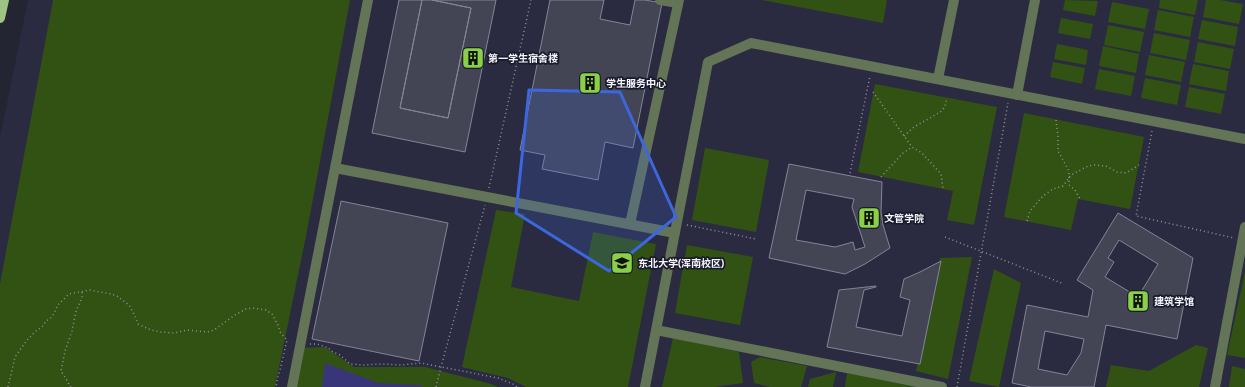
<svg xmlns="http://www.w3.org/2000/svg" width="1245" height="387" font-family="'Varela Round','Noto Sans SC',sans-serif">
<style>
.built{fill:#2a2b40}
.green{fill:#325213}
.water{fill:#383679}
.building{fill:#434454;stroke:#838597;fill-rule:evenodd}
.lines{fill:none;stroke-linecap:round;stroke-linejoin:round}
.path{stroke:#91929e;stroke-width:1.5;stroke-dasharray:1 3;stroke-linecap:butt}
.minor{stroke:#637457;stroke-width:10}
.major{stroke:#9fc385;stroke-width:10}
.marked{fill:#3d67de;fill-opacity:0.2;stroke:#3d67de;stroke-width:3;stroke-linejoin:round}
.labels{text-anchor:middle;stroke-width:3.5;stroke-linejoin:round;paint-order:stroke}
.poi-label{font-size:10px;font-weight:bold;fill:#f3f4fe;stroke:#1a1b29;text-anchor:start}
</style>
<rect width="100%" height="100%" fill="#232533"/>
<!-- built -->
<path class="built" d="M28,0H1245V387H0V138Z"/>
<!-- green -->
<path class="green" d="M53,0H350L306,236L275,387H0V284Z
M762,0H887L883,23Z
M1065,0L1098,1L1095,16L1063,10Z
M1160,0H1198L1195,15L1159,8Z
M1206,0H1220L1243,4L1239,24L1203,17Z
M1112,2L1149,9L1145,29L1108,22Z
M1158,10L1194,17L1190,37L1154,30Z
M1061,18L1093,24L1090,39L1058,33Z
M1202,20L1238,27L1235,46L1198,39Z
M1108,25L1144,32L1140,52L1104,45Z
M1154,33L1190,40L1186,60L1150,53Z
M1198,42L1234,49L1230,69L1194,62Z
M1057,44L1088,50L1086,65L1054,59Z
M1103,46L1139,54L1136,73L1099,66Z
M1149,55L1185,62L1181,82L1145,75Z
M1053,62L1085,68L1082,84L1050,77Z
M1193,64L1229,71L1226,91L1189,84Z
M1099,69L1135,76L1131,96L1095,89Z
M1145,78L1181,85L1177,105L1141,98Z
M875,84L997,107L974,225L947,220L953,191L858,172Z
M1189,87L1225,94L1221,114L1185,107Z
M1024,113L1144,137L1130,209L1078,199L1071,230L1004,217Z
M705,148L769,160L756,232L692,220Z
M496,210L525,214L511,287L579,301L593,232L656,244L628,387H526L508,378L462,367Z
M687,245L753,257L740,325L675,313Z
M972,257L948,379L916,371L940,258Z
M994,269L1021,283L999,387L969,381Z
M1245,272V358L1227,355Z
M673,338L739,352L743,383L715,387H662Z
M1196,345L1208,348L1199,387H1106L1111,365L1149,371Z
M325,347L354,367H425L491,384L498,387H292L300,348Z
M760,357L807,366L801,387H770L754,383L751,362Z
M1232,366L1245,369V387H1229Z
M836,372L833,387H808L810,379Z
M847,373L916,387H845Z"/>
<!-- water -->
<path class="water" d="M325,363L378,383L418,385L424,387H322Z"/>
<!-- building -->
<path class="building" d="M399,0H422L400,108L448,118L471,8L432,0H496L465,152L372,133Z
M422,0H432L471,8L448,118L400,108Z
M550,0H604L600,19L630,25L635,0H645L662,3L633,148L605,142L598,180L542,169L545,155L520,150Z
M789,164L882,182L881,212L883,225L890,248L865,264L845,274L769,258ZM806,190L854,199L852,207L865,247L855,250L853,242L835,247L796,240Z
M341,201L448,223L419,361L312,339Z
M1118,213L1193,258L1177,339L1106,325L1094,387H1031L1012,383L1027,305L1088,317L1093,290L1077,280ZM1119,240L1158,264L1138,297L1105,277L1114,262L1108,258ZM1045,331L1084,339L1081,353L1067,375L1038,369Z
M941,261L920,364L827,347L839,290L876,286V287L864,290L856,327L902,336L910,300L900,297L904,279L920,272Z"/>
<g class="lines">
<!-- path -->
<path class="path" d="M873,92L912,147L922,153L941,174L943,189
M1056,120L1058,137V151L1069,171V185L1075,190L1080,199
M1152,131L1136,216L1234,238
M904,136L914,127L942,111L945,106L947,98
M850,173L870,76
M881,177L903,153L912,147
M489,188L531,0
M1027,221L1030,211L1043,196L1053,189L1063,186L1071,175L1088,166L1094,165L1106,166L1117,172L1126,173L1139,165
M687,225L756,239
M945,237L1064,284
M310,344H317L329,348L331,351L340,355L350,364L365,365L381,364L401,365L421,363L498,378L513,384L517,387
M8,387L15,357L27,340L36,331L42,327L46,321L52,317L58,305L69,294L90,290L111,294L117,296L129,305L135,316L138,324L151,330L161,332L174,333L187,330L207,332L214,330L235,315L246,309L253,308L266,310L272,314L278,325L280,332L287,340L280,370L278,376L276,387
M71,387L69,385L68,382L61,371L65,351L72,331L76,311L82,298V292
M436,387L441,367L485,205
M957,387L1008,103"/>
<!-- minor -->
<path class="minor" d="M660,0L678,3
M938,79L954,0
M1017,95L1035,0
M335,168L675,233
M630,224L679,0
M656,330L942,387
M292,387L368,0
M645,387L708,62L751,43L1245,139
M1215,387L1245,227"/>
<!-- major -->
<path class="major" d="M0,18L4,0"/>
</g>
<!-- marked area -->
<path class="marked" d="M529,90L620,92L676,217L609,271L516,213Z"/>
<!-- icons -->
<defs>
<g id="building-square" transform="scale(1.15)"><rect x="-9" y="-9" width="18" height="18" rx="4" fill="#89cf48" stroke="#1a1b29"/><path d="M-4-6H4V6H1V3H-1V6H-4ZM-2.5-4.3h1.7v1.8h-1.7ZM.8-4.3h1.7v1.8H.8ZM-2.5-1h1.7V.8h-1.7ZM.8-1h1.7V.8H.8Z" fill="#111"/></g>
<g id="university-square" transform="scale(1.15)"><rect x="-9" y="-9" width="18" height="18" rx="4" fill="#89cf48" stroke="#1a1b29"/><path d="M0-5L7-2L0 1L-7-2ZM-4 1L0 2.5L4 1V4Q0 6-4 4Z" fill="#111"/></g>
</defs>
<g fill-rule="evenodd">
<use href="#building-square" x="473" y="58"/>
<use href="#building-square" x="590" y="83"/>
<use href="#building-square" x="869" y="218"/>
<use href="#university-square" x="622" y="263"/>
<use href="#building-square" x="1138" y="301"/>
</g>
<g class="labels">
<!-- poi labels -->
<g class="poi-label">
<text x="488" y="62">第一学生宿舍楼</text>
<text x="606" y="87">学生服务中心</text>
<text x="884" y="222">文管学院</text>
<text x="638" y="267">东北大学(浑南校区)</text>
<text x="1154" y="305">建筑学馆</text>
</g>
</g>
</svg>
